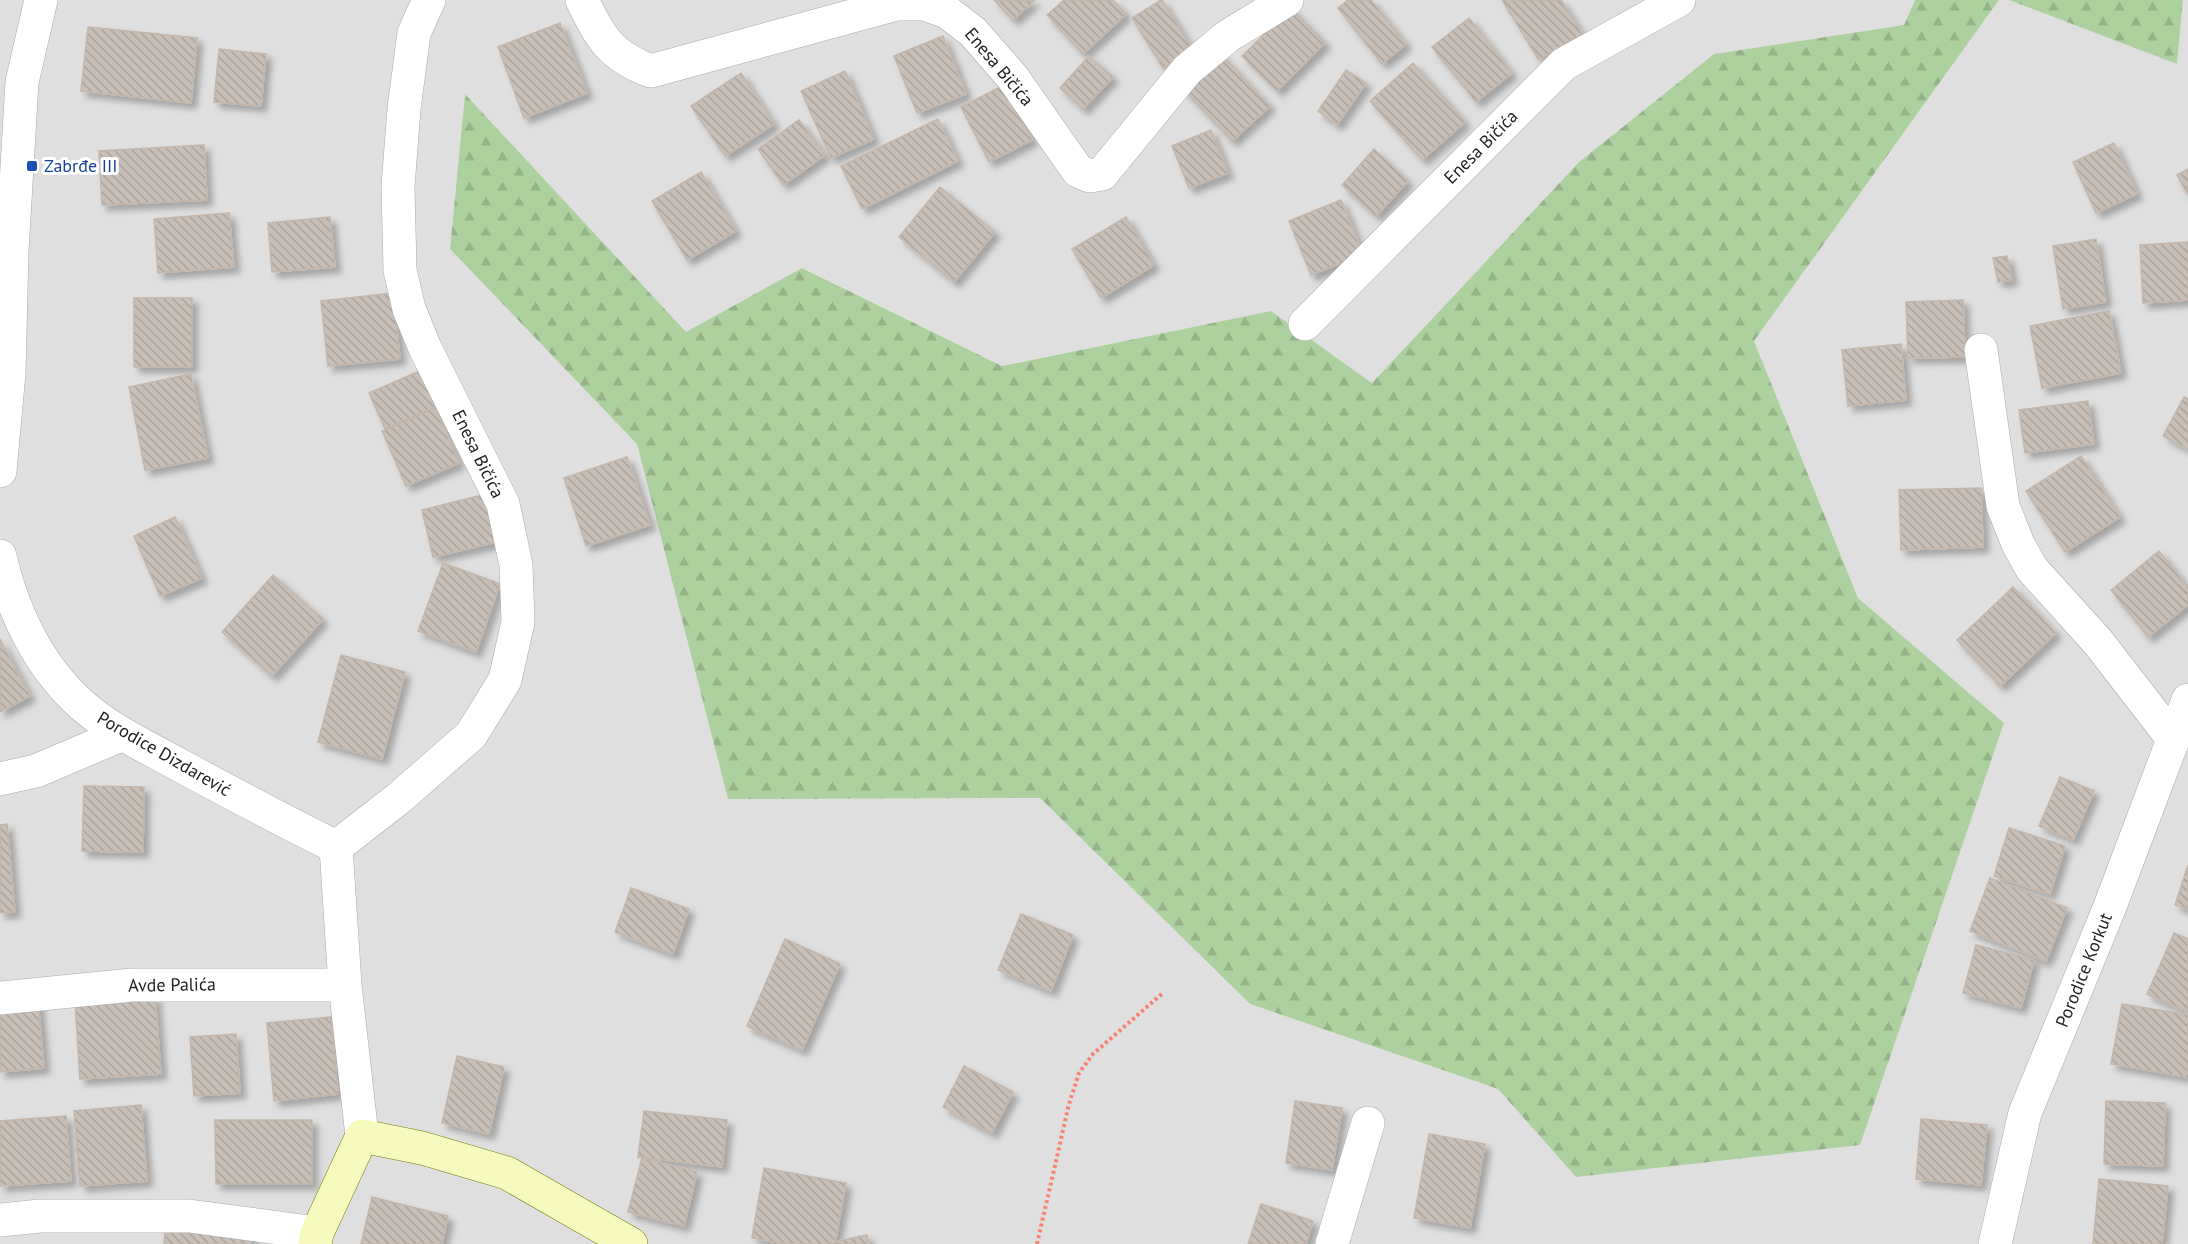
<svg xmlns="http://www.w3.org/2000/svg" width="2188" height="1244" font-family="'PT Sans',sans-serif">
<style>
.residential{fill:#e0dfdf}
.forest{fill:url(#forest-firs)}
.building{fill:url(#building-back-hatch);stroke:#c4b6ab;stroke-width:1.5;filter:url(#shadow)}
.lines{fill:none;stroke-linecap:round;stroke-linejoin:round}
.street-casing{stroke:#a9a9a9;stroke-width:34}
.secondary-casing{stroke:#707d05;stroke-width:34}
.path{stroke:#fa8072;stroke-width:4;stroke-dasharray:3 3;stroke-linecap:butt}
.street{stroke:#fff;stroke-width:33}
.secondary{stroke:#f7fabf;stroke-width:33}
.transit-dot{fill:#1a4fb4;stroke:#fff;stroke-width:2}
.labels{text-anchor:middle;stroke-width:6;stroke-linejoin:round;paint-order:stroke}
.street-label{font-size:18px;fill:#222;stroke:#fff}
.transit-label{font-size:18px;fill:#164399;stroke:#fff;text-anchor:start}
</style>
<defs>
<pattern id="forest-firs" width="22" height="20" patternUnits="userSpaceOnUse" patternTransform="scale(1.5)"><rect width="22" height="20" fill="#add19e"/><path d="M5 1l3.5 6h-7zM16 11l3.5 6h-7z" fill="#95b388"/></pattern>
<pattern id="building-back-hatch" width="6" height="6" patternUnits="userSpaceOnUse" patternTransform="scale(1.5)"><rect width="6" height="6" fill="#c7bfb8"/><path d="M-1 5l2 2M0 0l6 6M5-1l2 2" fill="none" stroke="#aba49e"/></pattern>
<filter id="shadow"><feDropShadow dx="5.5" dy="5.5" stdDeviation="3" flood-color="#0004"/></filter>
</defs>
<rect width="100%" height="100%" fill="#f2efe9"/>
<!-- residential -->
<path class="residential" d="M0,0H1915L1904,25L1714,54L1579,162L1372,383L1271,311L1002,366L803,268L686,333L465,95L450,249L638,444L728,799L1040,798L1250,1004L1498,1089L1576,1177L2004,723L1858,598L1754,341L1999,0H2009L2177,63L2183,0H2188V1244H0Z"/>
<!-- forest -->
<path class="forest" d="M1915,0H1999L1754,341L1858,598L2004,723L1860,1145L1576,1177L1498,1089L1250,1004L1040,798L728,799L637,444L450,249L465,94L686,332L802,268L1002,366L1271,311L1372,383L1579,162L1714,54L1904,25Z
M2009,0H2183L2177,64Z"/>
<!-- building -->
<path class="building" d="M994,0H1035L1013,20Z
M1064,0H1113L1126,14L1083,54L1047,15Z
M1161,0H1162L1193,50L1163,68L1132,18Z
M1348,0H1371L1406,44L1382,64L1338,8Z
M1502,0H1561L1582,34L1539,60Z
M1291,8L1325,43L1277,91L1242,56Z
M1469,18L1512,73L1476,102L1432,47Z
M560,23L587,93L524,118L498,47Z
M88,27L197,38L191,103L81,91Z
M943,36L966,94L917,113L894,56Z
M219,49L266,54L261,106L214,102Z
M1219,52L1270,106L1232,141L1182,88Z
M1089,56L1113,77L1083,109L1060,88Z
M1413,63L1465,122L1422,160L1370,101Z
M1346,70L1366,83L1337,125L1318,111Z
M845,71L874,139L831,158L801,91Z
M741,73L774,124L725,156L691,106Z
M1004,85L1032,140L989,162L961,107Z
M938,119L958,161L862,209L841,166Z
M799,120L825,155L783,185L758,149Z
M1211,130L1228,173L1189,188L1172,146Z
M2114,143L2137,194L2096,213L2073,162Z
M204,145L207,200L102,205L99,151Z
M1374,149L1408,181L1376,216L1342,185Z
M2188,169V195L2177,175Z
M701,172L736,231L687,260L652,201Z
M940,187L995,232L954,282L899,237Z
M1341,200L1363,254L1311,275L1289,221Z
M229,213L234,267L158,273L154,219Z
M330,217L335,267L272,272L268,223Z
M1126,217L1154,265L1101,298L1072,249Z
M2096,239L2106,302L2063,309L2053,246Z
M2188,242V300L2143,303L2140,245Z
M2007,256L2012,280L1998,282L1993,258Z
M393,293L400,359L328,366L321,301Z
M134,298H192V367H134Z
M1963,300L1965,357L1908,358L1906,302Z
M2109,311L2121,373L2042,388L2030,326Z
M1901,344L1906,400L1848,406L1842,350Z
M424,369L440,405L385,429L369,393Z
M191,374L208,458L145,470L129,387Z
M2184,397L2188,399V449L2163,436Z
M2088,401L2094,444L2025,453L2019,410Z
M435,408L459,463L406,486L382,431Z
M2081,456L2120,517L2065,552L2026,491Z
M627,457L650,525L586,546L564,478Z
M1981,488L1983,547L1901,550L1899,490Z
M486,494L497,542L433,557L422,510Z
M175,517L202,578L160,596L134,536Z
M2159,551L2188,587V605L2148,637L2111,590Z
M443,563L500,584L476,652L418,631Z
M273,575L323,619L272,676L222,632Z
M2013,587L2056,633L2000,686L1957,640Z
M0,639L30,696L0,712Z
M341,655L405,672L382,759L318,742Z
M2060,777L2094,791L2073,840L2039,826Z
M84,786L144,787L143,852L82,851Z
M7,824L15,912L0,913V825Z
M2009,828L2065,846L2050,894L1994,876Z
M2188,865V909L2175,905Z
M1990,878L2067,908L2046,961L1970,931Z
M631,888L689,909L673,954L615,932Z
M1021,914L1073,935L1051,991L998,970Z
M2174,933L2188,939V1012L2147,994Z
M785,939L840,964L802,1050L747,1026Z
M1976,945L2034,960L2021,1008L1963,993Z
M155,996L161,1074L80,1079L75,1002Z
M38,1000L44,1068L0,1072V1003Z
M2122,1004L2188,1015V1064L2186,1077L2111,1064Z
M331,1017L338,1094L274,1101L267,1023Z
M236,1034L240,1093L194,1096L190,1037Z
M457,1056L504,1067L489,1134L442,1123Z
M964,1066L1013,1092L992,1133L943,1107Z
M1295,1101L1342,1108L1332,1170L1286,1163Z
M2106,1101L2165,1103L2163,1166L2104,1164Z
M141,1105L147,1181L80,1186L74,1111Z
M644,1111L727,1120L722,1167L638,1157Z
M66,1116L71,1181L0,1186V1121Z
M1921,1119L1987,1125L1981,1185L1916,1179Z
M215,1120H312V1184H216Z
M1429,1134L1485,1144L1470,1228L1414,1218Z
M642,1158L697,1172L684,1226L628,1212Z
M764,1168L846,1183L835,1244H786L752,1238Z
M2099,1179L2168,1186L2162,1244H2093Z
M372,1197L448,1216L442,1244H361Z
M1261,1204L1313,1221L1306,1244H1248Z
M165,1230L251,1232V1244H164Z
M867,1235L869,1244H839L838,1241Z"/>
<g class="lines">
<!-- street casing -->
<g class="street-casing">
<path id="street" d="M582,0C600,37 610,56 651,71L896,4H924L947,12L973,32L1013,78L1078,171L1090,176L1102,174L1187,70L1228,36L1287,0
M1305,324L1564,64L1679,0
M1981,350L2003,506L2018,544L2032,569L2098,642L2173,739
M0,471L9,373L12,251L22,82L41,0
M0,556C12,611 39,667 82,705C111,731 149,748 183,767C233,794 284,821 336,847
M0,779L36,771L123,734
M336,847L399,798L471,735L505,680L518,622L516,565L503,504L425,348L409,309L400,270L398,186L404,109L414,33L429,0
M336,847L345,985L362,1136
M0,998L132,985H345
M0,1220L40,1216H189L317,1233
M1332,1244L1368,1123
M1995,1244L2025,1113L2109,909L2188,700"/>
</g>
<!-- secondary casing -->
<g class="secondary-casing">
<path id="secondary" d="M315,1244L317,1233L362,1136L422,1148L507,1173L631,1244"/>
</g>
<!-- path -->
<path class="path" d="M1037,1244L1069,1104L1079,1073L1093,1054L1164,992"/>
<!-- street -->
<use href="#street" class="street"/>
<!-- secondary -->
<use href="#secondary" class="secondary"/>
</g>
<!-- markers -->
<rect class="transit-dot" x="26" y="160" width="12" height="12" rx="3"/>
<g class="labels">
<!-- street labels -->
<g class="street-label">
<text transform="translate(999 67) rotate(50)" y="6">Enesa Bičića</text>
<text transform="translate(1481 147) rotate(-45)" y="6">Enesa Bičića</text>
<text transform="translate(478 454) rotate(64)" y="6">Enesa Bičića</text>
<text transform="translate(164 754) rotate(30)" y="6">Porodice Dizdarević</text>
<text transform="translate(2084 970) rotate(-68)" y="6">Porodice Korkut</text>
<text transform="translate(172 985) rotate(-1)" y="6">Avde Palića</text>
</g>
<!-- transit labels -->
<g class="transit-label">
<text x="44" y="172">Zabrđe III</text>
</g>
</g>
</svg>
